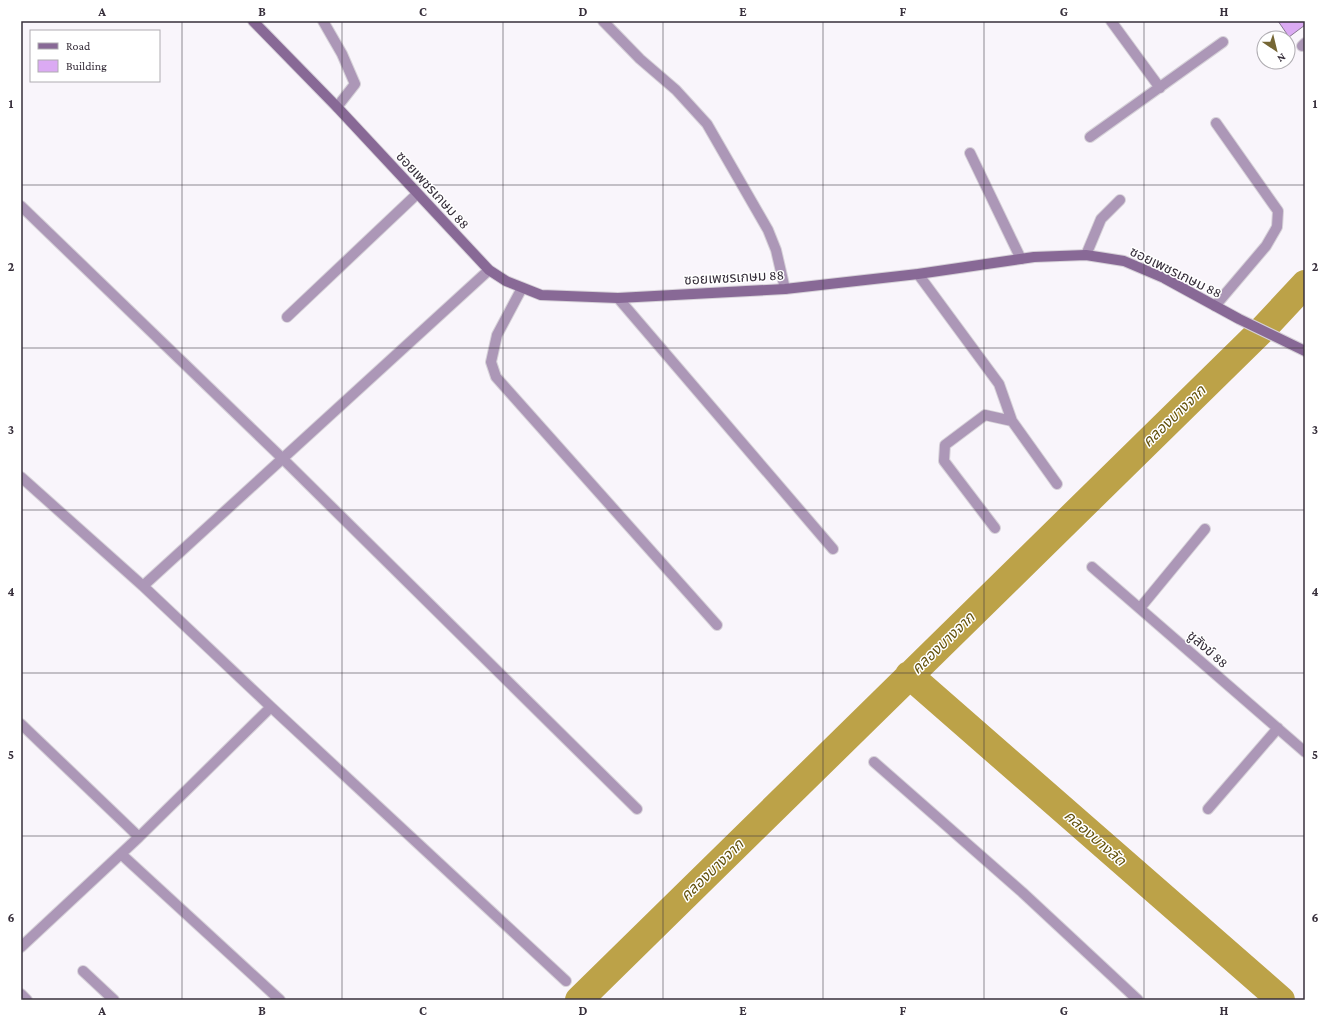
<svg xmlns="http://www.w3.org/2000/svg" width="1326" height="1021" font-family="'Crimson Pro','Noto Sans Thai',serif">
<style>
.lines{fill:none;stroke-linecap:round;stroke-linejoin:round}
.canal{stroke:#bca248;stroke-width:28}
.building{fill:#dbaaf3;stroke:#887692}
.lane-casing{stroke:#d6d1d8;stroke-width:12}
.street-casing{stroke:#d6d1d8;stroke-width:12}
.secondary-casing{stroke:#d6d1d8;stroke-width:12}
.lane{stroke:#ac97b7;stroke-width:10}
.street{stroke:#ac97b7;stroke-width:10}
.secondary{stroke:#886996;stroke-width:10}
.grid{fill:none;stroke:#372f3b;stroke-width:1;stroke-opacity:0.55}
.labels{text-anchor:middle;stroke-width:3;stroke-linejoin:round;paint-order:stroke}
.street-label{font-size:14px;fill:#372f3b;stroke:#fff}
.water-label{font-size:15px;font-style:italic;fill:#625009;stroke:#fff}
.neatline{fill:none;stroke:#372f3b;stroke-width:1.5}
.grid-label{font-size:13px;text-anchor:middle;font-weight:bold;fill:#372f3b}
</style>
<rect width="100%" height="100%" fill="#f9f5fb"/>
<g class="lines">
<!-- canal -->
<path class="canal" d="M909,675L1281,1000
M579,1000L1264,328L1305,284"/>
</g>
<!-- building -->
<path class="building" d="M1278,21H1305V25L1289,37Z"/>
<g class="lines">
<!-- lane casing -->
<g class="lane-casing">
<path id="lane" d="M323,21L342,54L355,84L337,107
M970,153L1021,259
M1086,255L1101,219L1120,200
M918,274L999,384L1012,421L1057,484
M522,288L497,335L491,362L496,377L717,625
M618,298L833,549
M995,528L944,461L945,445L985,415L1012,421
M83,971L114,1000"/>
</g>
<!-- street casing -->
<g class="street-casing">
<path id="street" d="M603,21L640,59L676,90L707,124L768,230L776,250L785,289
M1111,21L1160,88
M1302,46L1305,43
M1090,137L1223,42
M21,206L282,458L637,809
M1215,306L1266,246L1277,227L1278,211L1216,123
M287,317L417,194
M21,477L143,586L271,707L566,981
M1092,567L1305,752
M143,586L489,270
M1140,608L1205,529
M21,724L139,837
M874,762L1022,892L1138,1000
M1208,809L1278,728
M121,854L280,1000
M21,947L139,837L271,707
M21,994L27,1000"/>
</g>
<!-- secondary casing -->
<g class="secondary-casing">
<path id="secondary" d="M253,21L337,107L489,270L506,281L541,295L618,298L785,289L918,274L1034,257L1086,255L1124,261L1164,278L1239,319L1305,351"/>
</g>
<!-- lane -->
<use href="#lane" class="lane"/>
<!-- street -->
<use href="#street" class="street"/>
<!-- secondary -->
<use href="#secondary" class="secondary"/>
</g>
<!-- grid -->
<path class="grid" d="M182,21V1000M342,21V1000M503,21V1000M663,21V1000M823,21V1000M984,21V1000M1144,21V1000M21,185H1305M21,348H1305M21,510H1305M21,673H1305M21,836H1305"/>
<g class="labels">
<!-- street labels -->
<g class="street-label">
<text transform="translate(433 190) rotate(47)" y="5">ซอยเพชรเกษม 88</text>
<text transform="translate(1176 272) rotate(26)" y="5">ซอยเพชรเกษม 88</text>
<text transform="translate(734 277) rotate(-3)" y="5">ซอยเพชรเกษม 88</text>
<text transform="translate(1208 649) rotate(41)" y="5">ชูสังข์ 88</text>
</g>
<!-- water labels -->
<g class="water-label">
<text transform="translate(1174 416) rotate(-44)" y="5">คลองบางจาก</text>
<text transform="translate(943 643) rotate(-44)" y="5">คลองบางจาก</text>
<text transform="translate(1095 838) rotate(41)" y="5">คลองบางลัด</text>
<text transform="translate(712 870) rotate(-44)" y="5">คลองบางจาก</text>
</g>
</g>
<!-- border -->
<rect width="1326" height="1021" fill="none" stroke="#ffffff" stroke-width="44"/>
<!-- legend -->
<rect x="30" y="30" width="130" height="52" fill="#ffffff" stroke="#afacb1"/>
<rect x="38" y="43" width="20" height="6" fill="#886996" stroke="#afacb1"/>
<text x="66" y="50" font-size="12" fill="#372f3b">Road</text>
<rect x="38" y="60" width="20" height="12" fill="#dbaaf3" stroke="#afacb1"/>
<text x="66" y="70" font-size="12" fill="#372f3b">Building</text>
<!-- north arrow -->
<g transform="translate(1276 50) rotate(145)"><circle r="19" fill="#ffffff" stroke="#afacb1"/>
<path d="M0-3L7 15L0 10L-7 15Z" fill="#756634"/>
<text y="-6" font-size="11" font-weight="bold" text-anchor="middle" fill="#372f3b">N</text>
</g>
<rect x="22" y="22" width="1282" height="977" class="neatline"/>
<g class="grid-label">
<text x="102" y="16">A</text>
<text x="262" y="16">B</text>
<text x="423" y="16">C</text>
<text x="583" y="16">D</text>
<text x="743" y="16">E</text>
<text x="903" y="16">F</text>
<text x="1064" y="16">G</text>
<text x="1224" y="16">H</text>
<text x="11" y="108">1</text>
<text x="1315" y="108">1</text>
<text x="11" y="271">2</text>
<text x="1315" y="271">2</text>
<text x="11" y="434">3</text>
<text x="1315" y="434">3</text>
<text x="11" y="596">4</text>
<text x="1315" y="596">4</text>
<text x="11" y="759">5</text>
<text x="1315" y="759">5</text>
<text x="11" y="922">6</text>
<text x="1315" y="922">6</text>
<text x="102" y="1015">A</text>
<text x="262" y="1015">B</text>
<text x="423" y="1015">C</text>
<text x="583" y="1015">D</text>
<text x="743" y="1015">E</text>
<text x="903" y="1015">F</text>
<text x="1064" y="1015">G</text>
<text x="1224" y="1015">H</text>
</g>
</svg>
